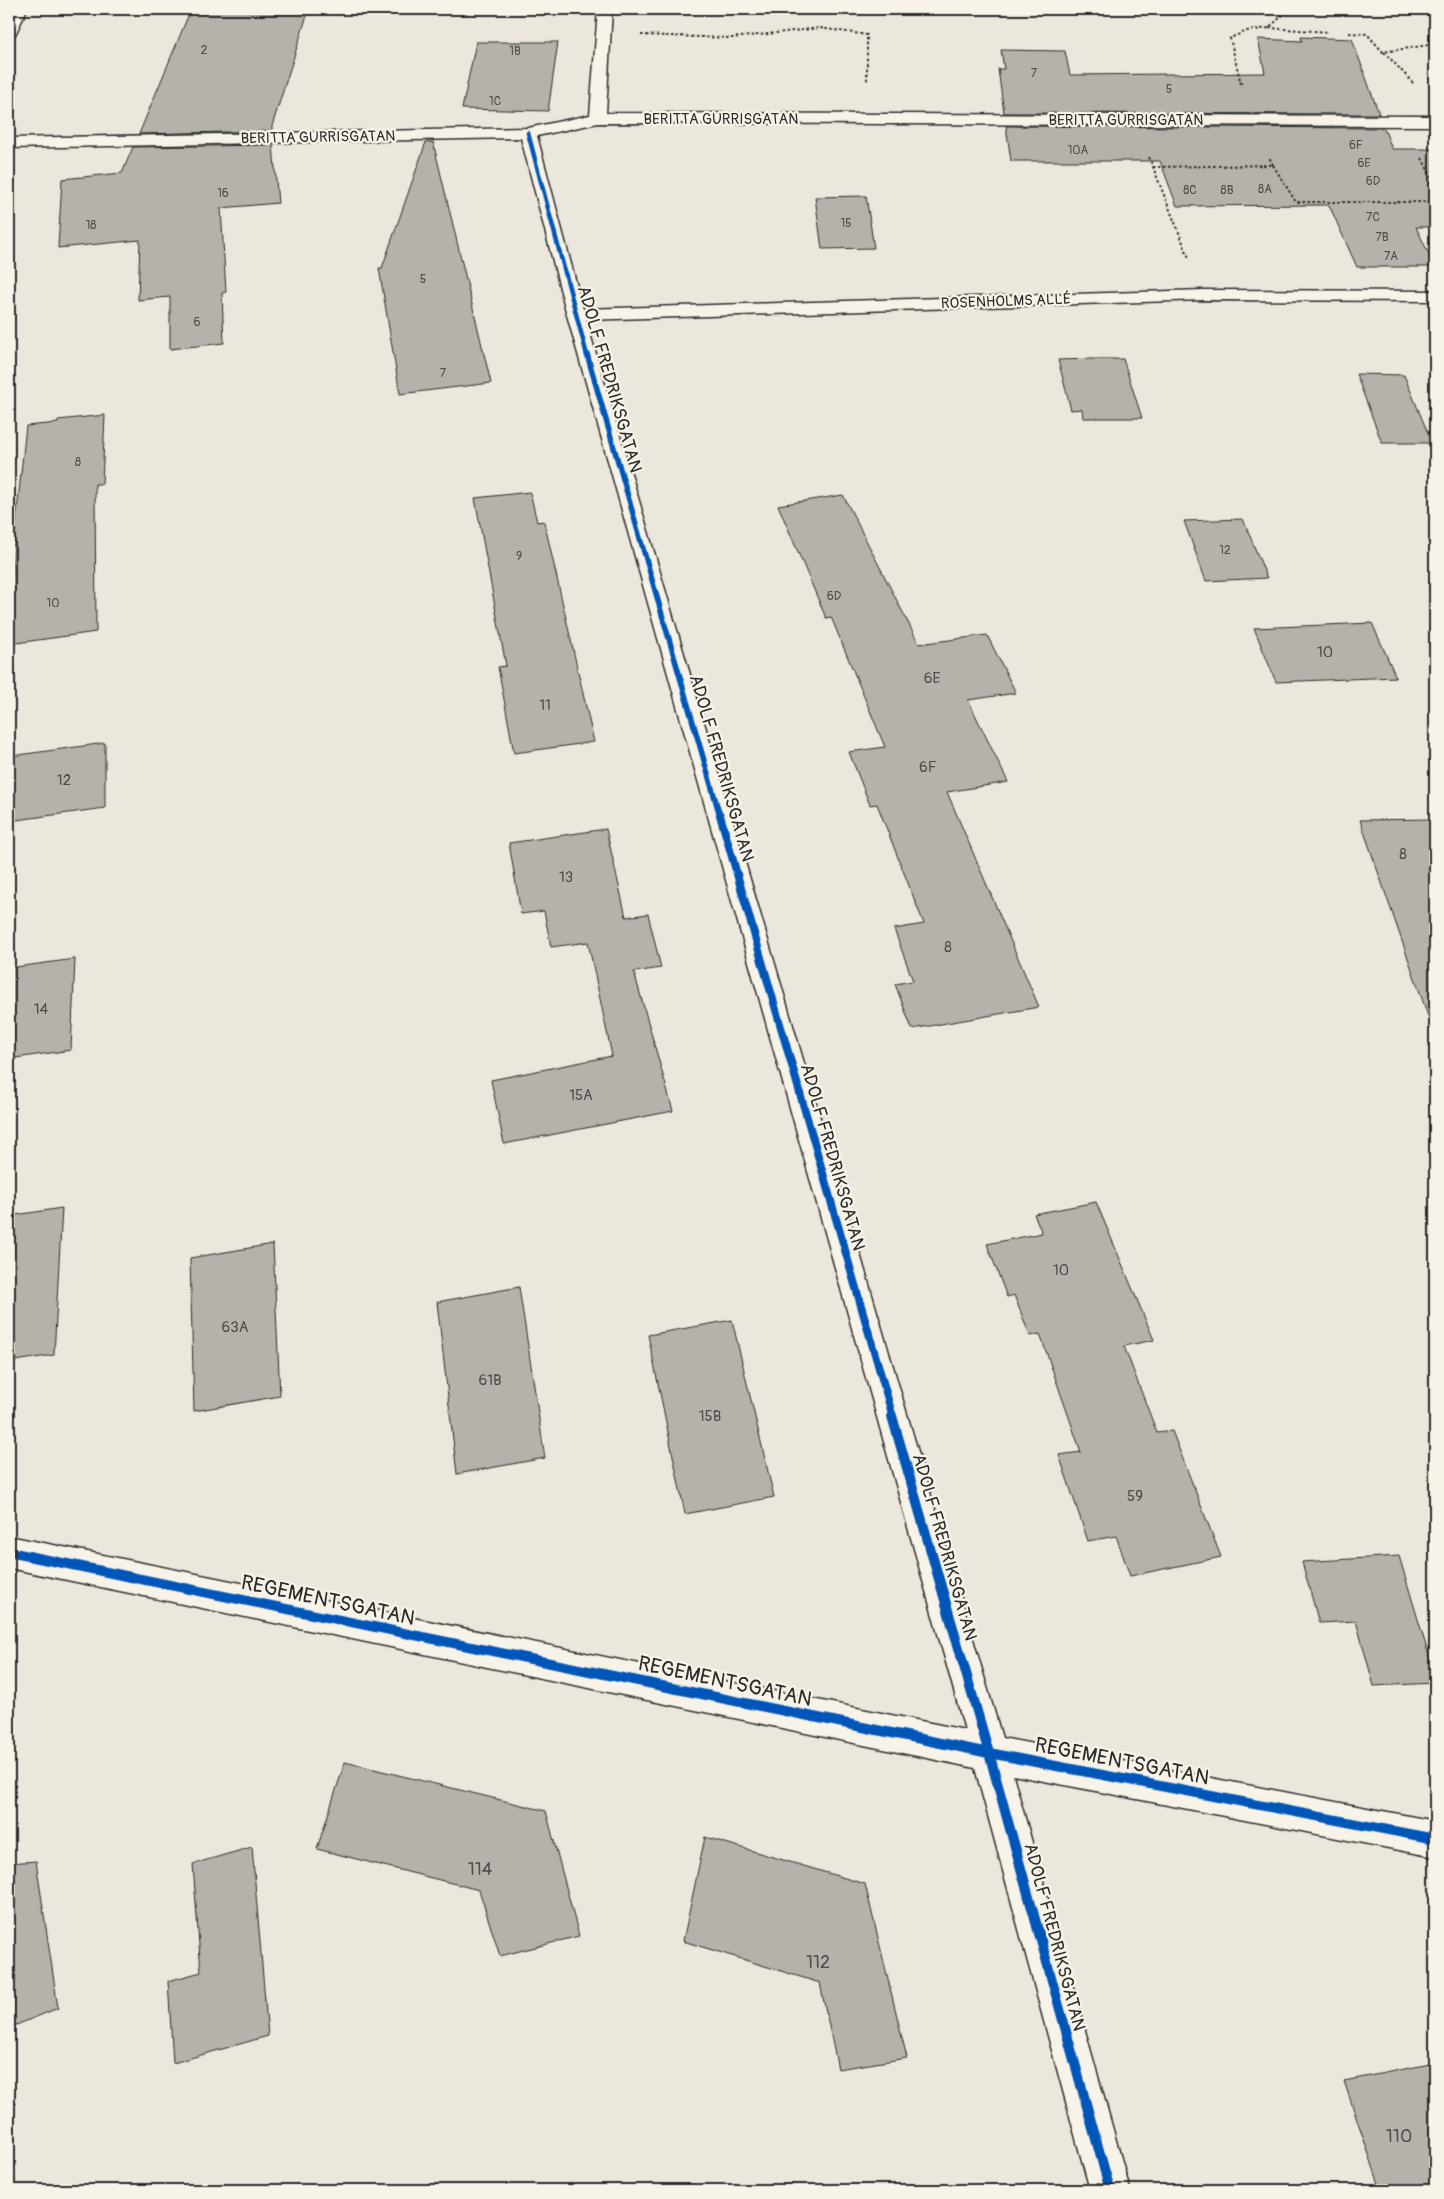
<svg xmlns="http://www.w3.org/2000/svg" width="1444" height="2199" font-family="Pangolin,sans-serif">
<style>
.building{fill:#b5b2ab;stroke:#2b2b2b}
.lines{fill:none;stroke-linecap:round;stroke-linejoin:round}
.street-casing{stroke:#2b2b2b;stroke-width:3}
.path{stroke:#2b2b2b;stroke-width:2;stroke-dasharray:2.5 2.5;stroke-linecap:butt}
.street{fill:#f7f3e8;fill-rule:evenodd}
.cycleway-far3-casing{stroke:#f7f3e8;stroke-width:6}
.cycleway-far2-casing{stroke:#f7f3e8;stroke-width:8}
.cycleway-far1-casing{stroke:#f7f3e8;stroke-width:11}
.cycleway-casing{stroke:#f7f3e8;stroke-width:13}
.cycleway-far3{stroke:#0057b8;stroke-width:4.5}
.cycleway-far2{stroke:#0057b8;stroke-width:5.5}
.cycleway-far1{stroke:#0057b8;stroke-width:8}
.cycleway{stroke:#0057b8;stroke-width:10}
.labels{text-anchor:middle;stroke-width:4.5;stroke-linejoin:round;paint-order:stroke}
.far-number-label{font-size:12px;fill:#4e4d4b}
.far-street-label{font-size:15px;fill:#2b2b2b;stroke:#f7f3e8}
.number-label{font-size:15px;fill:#4e4d4b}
.street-label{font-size:18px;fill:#2b2b2b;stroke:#f7f3e8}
.near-number-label{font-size:18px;fill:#4e4d4b}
.near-street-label{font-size:21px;fill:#2b2b2b;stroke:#f7f3e8}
</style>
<rect width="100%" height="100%" fill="#ebe7dd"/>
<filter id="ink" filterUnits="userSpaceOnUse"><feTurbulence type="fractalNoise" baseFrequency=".02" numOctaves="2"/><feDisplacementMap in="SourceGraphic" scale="10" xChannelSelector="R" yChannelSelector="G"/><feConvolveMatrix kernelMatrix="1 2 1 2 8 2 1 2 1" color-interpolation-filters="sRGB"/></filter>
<g filter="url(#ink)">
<!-- building -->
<path class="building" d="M191,9H309L272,126V131L139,134Z
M1301,37L1352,39L1379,114L1004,113L998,69H1004L1001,50L1065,51L1070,75L1265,73L1258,39L1302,41Z
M476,42H558L548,111L462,109Z
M1006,126L1384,128L1392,149H1435V227H1416L1435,267H1357L1329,205L1177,206L1160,161H1011Z
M426,142H433L491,383L400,394L379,268H382Z
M273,145L278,203L221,208L226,292L222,293L224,343L170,349V297L138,300L140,240L58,248L62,179L122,173L133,147Z
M866,196L874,248L822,249L815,197Z
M1091,359H1123L1142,418H1083L1082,409L1071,410L1058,360Z
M1356,374L1404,375L1432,443H1382Z
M105,415L102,484H95L96,632L9,644L14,539L26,426L58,423V420Z
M530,492L537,522L544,521L594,742L514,753L498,667L506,666L475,498Z
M843,495L919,644L987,635L1016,693L968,700L1008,782L947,792L1039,1007L912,1029L895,984L913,981L894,929L924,924L877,804L870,805L849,752L885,747L831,617L826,618L778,505Z
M1243,519L1267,578L1206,581L1184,521Z
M1372,623L1396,677L1276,682L1254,628Z
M105,743V808L9,821L11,756Z
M1435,819V1015L1428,1016L1360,820Z
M606,829L626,917L648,914L661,968L634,972L673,1111L504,1144L491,1080L612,1056L588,942L551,947L544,911L521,914L509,843Z
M75,959L71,1050L9,1059V968Z
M1096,1202L1154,1340L1124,1346L1157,1433L1172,1431L1221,1557L1130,1576L1116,1536L1088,1541L1059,1455L1081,1452L1040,1334L1030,1336L1014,1295L1007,1297L987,1244L1042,1233L1034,1214Z
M62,1208L54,1355L9,1362V1216Z
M273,1244L280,1396L194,1411L190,1258Z
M519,1287L545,1458L457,1474L437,1302Z
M732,1320L774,1497L685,1514L648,1335Z
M1399,1556L1435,1676V1683L1374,1686L1356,1621L1319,1623L1302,1562Z
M345,1762L546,1811L579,1936L500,1956L479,1890L317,1849Z
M705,1837L865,1884L907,2058L838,2069L820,1983L683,1941Z
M252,1847L268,2036L173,2063L168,1981L201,1972L193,1864Z
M36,1861L58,2008L9,2028V1863Z
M1435,2063V2190H1381L1344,2081Z"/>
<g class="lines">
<!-- street casing -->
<g class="street-casing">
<path id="street" d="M13,9H27L16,33L14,36L9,37V18Z
M598,9H612L606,113L1435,116V126L598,123L537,136L583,309L1204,290L1435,291V301L1204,300L586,320L1002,1738L1435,1821V1857L1013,1775L1130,2190H1090L975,1768L9,1568V1536L965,1730L567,315L521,138L9,148V138L528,128L590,115Z"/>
</g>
<!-- path -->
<path class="path" d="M1269,28L1329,32
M1349,33L1367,34L1383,52L1435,44
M641,35L732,38L820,28L867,35V81
M1384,52L1414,84
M1241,84L1230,38L1247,31L1269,28L1289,9
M1149,157L1189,258
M1422,158L1435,184
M1273,165L1296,202H1435
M1153,167L1273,165L1269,157"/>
<!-- street -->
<use href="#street" class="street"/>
<!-- cycleway-far3 casing -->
<g class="cycleway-far3-casing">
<path id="cycleway-far3" d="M528,133L587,355"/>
</g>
<!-- cycleway-far2 casing -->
<g class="cycleway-far2-casing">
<path id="cycleway-far2" d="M587,354L720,816"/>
</g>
<!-- cycleway-far1 casing -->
<g class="cycleway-far1-casing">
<path id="cycleway-far1" d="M720,815L893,1417"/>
</g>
<!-- cycleway casing -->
<g class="cycleway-casing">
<path id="cycleway" d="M892,1416L989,1753L1110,2190
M9,1552L989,1753L1435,1839"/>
</g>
<!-- cycleway-far3 -->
<use href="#cycleway-far3" class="cycleway-far3"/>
<!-- cycleway-far2 -->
<use href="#cycleway-far2" class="cycleway-far2"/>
<!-- cycleway-far1 -->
<use href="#cycleway-far1" class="cycleway-far1"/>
<!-- cycleway -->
<use href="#cycleway" class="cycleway"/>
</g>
</g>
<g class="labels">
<!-- far-number labels -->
<g class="far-number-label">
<text x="204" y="54">2</text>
<text x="515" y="55">1B</text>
<text x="1034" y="77">7</text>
<text x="1169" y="93">5</text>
<text x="495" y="105">1C</text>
<text x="1356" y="149">6F</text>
<text x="1078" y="154">10A</text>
<text x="1364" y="167">6E</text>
<text x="1373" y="185">6D</text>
<text x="1265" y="193">8A</text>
<text x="1190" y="194">8C</text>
<text x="1227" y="194">8B</text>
<text x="223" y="197">16</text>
<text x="1373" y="221">7C</text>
<text x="846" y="227">15</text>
<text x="91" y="229">18</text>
<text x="1382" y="241">7B</text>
<text x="1391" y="260">7A</text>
<text x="423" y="283">5</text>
<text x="197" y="326">6</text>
<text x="443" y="377">7</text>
<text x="78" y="466">8</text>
<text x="1225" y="554">12</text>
<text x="519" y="560">9</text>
<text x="834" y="600">6D</text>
<text x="53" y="607">10</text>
</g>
<!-- far-street labels -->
<g class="far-street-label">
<text x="721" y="124">BERITTA GURRISGATAN</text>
<text x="1126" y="125">BERITTA GURRISGATAN</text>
<text transform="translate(318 137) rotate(-1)" y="5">BERITTA GURRISGATAN</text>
<text transform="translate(1006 301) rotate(-2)" y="5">ROSENHOLMS ALLÉ</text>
</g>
<!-- number labels -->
<g class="number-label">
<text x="1325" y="657">10</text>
<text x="932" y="683">6E</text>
<text x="545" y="710">11</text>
<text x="928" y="772">6F</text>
<text x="64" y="785">12</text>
<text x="1403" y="859">8</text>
<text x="566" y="882">13</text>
<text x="948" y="952">8</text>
<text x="41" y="1014">14</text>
<text x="581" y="1100">15A</text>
<text x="1061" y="1275">10</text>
<text x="235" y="1332">63A</text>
<text x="490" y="1385">61B</text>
<text x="710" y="1421">15B</text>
<text x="1135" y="1501">59</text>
</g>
<!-- street labels -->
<g class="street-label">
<text transform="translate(610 379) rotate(74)" y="6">ADOLF FREDRIKSGATAN</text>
<text transform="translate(722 768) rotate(74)" y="6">ADOLF FREDRIKSGATAN</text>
<text transform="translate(833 1157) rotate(74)" y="6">ADOLF FREDRIKSGATAN</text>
<text transform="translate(945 1547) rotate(74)" y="6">ADOLF FREDRIKSGATAN</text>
<text transform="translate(1055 1937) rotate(75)" y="6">ADOLF FREDRIKSGATAN</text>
</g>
<!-- near-number labels -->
<g class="near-number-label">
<text x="480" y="1875">114</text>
<text x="818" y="1968">112</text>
<text x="1399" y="2142">110</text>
</g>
<!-- near-street labels -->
<g class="near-street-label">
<text transform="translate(328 1600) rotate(12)" y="7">REGEMENTSGATAN</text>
<text transform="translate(725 1681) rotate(12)" y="7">REGEMENTSGATAN</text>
<text transform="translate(1122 1761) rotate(11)" y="7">REGEMENTSGATAN</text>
</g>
</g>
<!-- margin -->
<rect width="1444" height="2199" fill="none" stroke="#f7f3e8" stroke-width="30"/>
<rect x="15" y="15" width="1414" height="2169" fill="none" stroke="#2b2b2b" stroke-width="2" filter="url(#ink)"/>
</svg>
